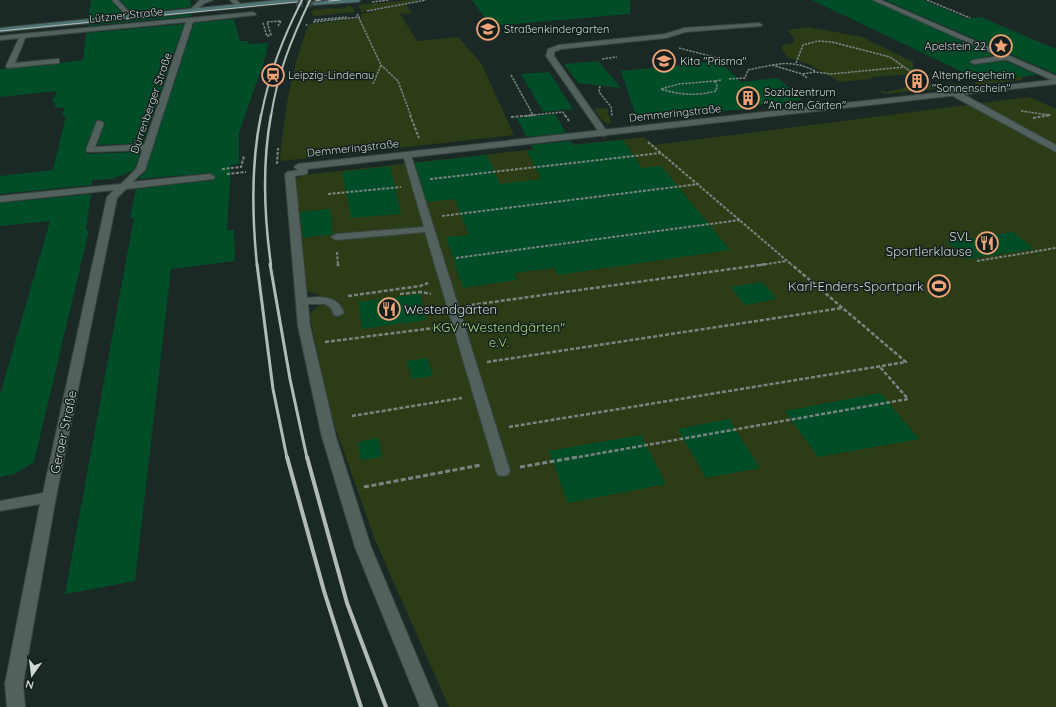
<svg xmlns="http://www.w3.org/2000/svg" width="1056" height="707" font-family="Quicksand,sans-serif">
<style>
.green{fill:#2c3c16}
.building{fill:#004d28}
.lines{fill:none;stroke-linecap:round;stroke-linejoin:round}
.secondary-tunnel{stroke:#364340;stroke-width:7;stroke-dasharray:7 3.5;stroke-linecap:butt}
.lane-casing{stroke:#3a4542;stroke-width:2}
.street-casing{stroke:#3a4542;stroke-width:2}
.secondary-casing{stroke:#3a4542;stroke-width:2}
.path-far3{stroke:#7a8582;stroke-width:1.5;stroke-dasharray:2.5 1;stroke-linecap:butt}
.path-far2{stroke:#7a8582;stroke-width:2;stroke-dasharray:3 1.5;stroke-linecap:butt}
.path-far1{stroke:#7a8582;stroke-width:2.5;stroke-dasharray:4 2;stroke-linecap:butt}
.path{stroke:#7a8582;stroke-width:3;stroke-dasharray:5 2.5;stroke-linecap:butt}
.lane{fill:#52615e;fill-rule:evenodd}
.street{fill:#52615e;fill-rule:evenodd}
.secondary{fill:#4d7374;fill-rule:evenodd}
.tram{stroke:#b2bbb9;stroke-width:1}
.rail-far3{stroke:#b2bbb9;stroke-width:2}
.rail-far2{stroke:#b2bbb9;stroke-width:2.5}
.rail-far1{stroke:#b2bbb9;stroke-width:3}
.rail{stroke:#b2bbb9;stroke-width:4}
.labels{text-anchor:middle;stroke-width:3;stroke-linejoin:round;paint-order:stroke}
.far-street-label{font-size:11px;fill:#cfd7d5;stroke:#121f1d}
.far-poi-label{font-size:11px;fill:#cfd7d5;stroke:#121f1d;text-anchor:start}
.poi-label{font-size:13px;fill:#cfd7d5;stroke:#121f1d;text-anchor:end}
.park-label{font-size:13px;fill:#b1d881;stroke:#121f1d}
.street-label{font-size:13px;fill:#cfd7d5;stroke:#121f1d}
</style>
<rect width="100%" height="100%" fill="#1b2926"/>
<!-- green -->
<path class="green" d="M410,0H421L362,12L358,5Z
M406,4L411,13L400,14L417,41L458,37L481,63L514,135L280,161C284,113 291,69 309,24L362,18L361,14Z
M346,6H352L355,12L313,16L312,12L313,10L333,8L334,9L346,8Z
M808,27L862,37L913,62L914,74L871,77L872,79L840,82L808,64L787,57L781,48L783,45L791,44L795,40L788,30Z
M997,60L1021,71L1027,76L1021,79L1022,80L979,85L974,83L993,78H1008L980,65Z
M938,84L941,85L959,84L964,86L884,94L879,90L887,92L907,87Z
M1030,97L1056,109V707H449L375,540L332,418L309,314L320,305L319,295L305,290L294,181L303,175L644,137L654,145Z
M607,108L611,123L607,124L601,119L594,109Z"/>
<!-- building -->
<path class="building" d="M91,0H111L123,14L88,18Z
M120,0H190L191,7L132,13Z
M472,0H630V14L491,26Z
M812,0H872L993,55L969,61V63L973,65L1006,61L1038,75L981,81Z
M885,0H923L968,19L980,17L1056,49V74Z
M192,14V16L87,26V25Z
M234,19L240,41H248L247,44L268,43L265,58L239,133V164L231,165L227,230H234L235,261L171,269L135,581L65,594L134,217L130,218L136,189L213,180L216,177L210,173L138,179L146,170L194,23Z
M184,24L143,143L97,145L105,122L97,120L85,149L87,154L140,152L135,168L132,171L112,179L92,180V185L0,194V176L53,170L66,116H62L65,107L54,108L56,103H52L57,91L0,97V69L59,64L60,63L83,60L86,33Z
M598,61L621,88L578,83L564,64Z
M720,61L741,82L778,78L802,100L784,102L785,104L742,105L746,109L675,115L665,118L636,116L621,71Z
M549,72L573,109L543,112L521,74Z
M555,114L566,133L527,137L517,118Z
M623,140L642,168L661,166L730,250L558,275L554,268L514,273L517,280L463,288L446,237L469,235L455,199L427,202L415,163L487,155L500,184L541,179L527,151L534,150L531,145L570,141L573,145Z
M390,166L401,214L351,218L342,172Z
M91,194L86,230H89L34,462L15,474L0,477V395L50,221L0,226V203Z
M330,209L333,234L303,238L300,212Z
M1013,232L1034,249L967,259L947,242Z
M762,282L777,299L745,305L731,287Z
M420,294L426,320L362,329L359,302Z
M427,358L433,376L412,379L407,361Z
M880,393L919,439L818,457L785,411Z
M729,419L760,468L706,478L678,429Z
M641,435L666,484L568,503L549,451Z
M378,438L382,457L361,460L358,442Z"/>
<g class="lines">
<!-- secondary-tunnel -->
<path class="secondary-tunnel" d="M296,4L314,3"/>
<!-- lane casing -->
<g class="lane-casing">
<path id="lane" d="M200,0H213L205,3L195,11H191V9Z
M230,0H237L242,6L237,7Z
M759,23L762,25L761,26L685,32L666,38L561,49L554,52V56L608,133L604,136L601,135L546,56L548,49L559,45L665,34L684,28Z
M23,34L26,36L15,63L56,59H59V63L7,68L6,66L20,36Z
M1006,55H1009V59L974,64L970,62L974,60Z
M953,92H959L1056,145V152L953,96Z
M97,121H100L104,123L95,147L148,144L152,147L148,150L87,152L86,150Z
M407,152L411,155L510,471L508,475L503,476L498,475L496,471L425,232L336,240L331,237L336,234L424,227L403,155Z
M304,163L308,166L307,174L295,176L307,298C323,296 338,296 344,313L338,316L334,315L331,308L325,304H308L310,326L336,437L371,547L438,707H420L355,547L322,437L298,326L285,174L287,172L299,170L300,166Z
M14,676L20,678L23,684L25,707H7L5,684L8,678Z"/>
</g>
<!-- street casing -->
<g class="street-casing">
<path id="street" d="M112,0H118L132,15V17H128Z
M873,0H881L1056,76V84L298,170L294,167L298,164L1052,80Z
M253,12L256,14L255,15L193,22L145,170L132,182L210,174L215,177L213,179L126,189L117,198L56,497L23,684L20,690L14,692L8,690L5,684L40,504L0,511V501L43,493L107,197L114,190L0,202V196L121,184L136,169L186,22L0,40V36Z"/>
</g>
<!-- secondary casing -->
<g class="secondary-casing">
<path id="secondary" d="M278,0H300L297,2L0,32V28Z
M330,0H361L358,2L314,5L311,3Z"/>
</g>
<!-- path-far3 -->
<path class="path-far3" d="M927,0L970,18
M372,2L389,0
M367,11L426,0
M357,14L381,65L398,81L411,116
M314,20L347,17
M313,22L360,17
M263,23L267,36L271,35L267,22L281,21L278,26
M306,26L307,24
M679,48L733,62
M602,59L617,57
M796,63L803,45L818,41L832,42L890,57L904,67
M772,65L802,74
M511,75L533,115
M807,78L802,74L815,72L831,74L904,67L914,74
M729,79L745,78L748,70C774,65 790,58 815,71
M715,81L717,86L716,91C698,96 679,95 661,89L679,84Z
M715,81L721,80
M373,84L381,65
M600,86L599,92L611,107L612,116
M1021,111L1050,115L1046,116
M524,116L563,112L565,116"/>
<!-- path-far2 -->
<path class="path-far2" d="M410,115L419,138
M565,115L569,121
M511,117L535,115
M1033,118L1050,115H1048
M648,142L792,265
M277,164L278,148
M222,169L241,167L244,156
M227,174L246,172
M430,179L661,153
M328,194L401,187
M442,216L699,184
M337,252L338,265
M456,258L740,220
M977,261L1056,248
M760,265L787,261"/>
<!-- path-far1 -->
<path class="path-far1" d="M338,264V266
M400,294L421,292L431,294
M348,296L420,286L428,283
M471,305L767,264
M325,342L441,327
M487,362L842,308
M352,416L462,398
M509,427L906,362L791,264
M573,458L908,399L880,367"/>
<!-- path -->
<path class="path" d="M520,467L578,457
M364,487L481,465"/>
<!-- lane -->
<use href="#lane" class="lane"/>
<!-- street -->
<use href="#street" class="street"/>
<!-- secondary -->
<use href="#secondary" class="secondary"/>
<!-- tram -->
<path class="tram" d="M315,1L321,0
M329,1L340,0
M0,31L297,2"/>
<!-- rail-far3 -->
<path class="rail-far3" d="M261,116C270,71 282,40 302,0
M271,116C278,72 291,40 310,0"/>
<!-- rail-far2 -->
<path class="rail-far2" d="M257,265C252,216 251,163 261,115
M271,265C264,215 262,164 271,115"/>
<!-- rail-far1 -->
<path class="rail-far1" d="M257,264L273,389L287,458
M270,264L290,379L307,458"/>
<!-- rail -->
<path class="rail" d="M287,457L324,591L361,707
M307,457L347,603L386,707"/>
</g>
<!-- icons -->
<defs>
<g id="school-ring" transform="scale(1.15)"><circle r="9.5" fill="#121f1d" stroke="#efa377" stroke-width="1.5"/><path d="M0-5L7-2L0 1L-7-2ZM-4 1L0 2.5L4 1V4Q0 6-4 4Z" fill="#efa377"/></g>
<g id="sight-ring" transform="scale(1.15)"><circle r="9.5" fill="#121f1d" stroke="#efa377" stroke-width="1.5"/><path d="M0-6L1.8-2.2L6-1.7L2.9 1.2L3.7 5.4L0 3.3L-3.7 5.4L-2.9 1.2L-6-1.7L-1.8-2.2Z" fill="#efa377"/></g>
<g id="station-ring" transform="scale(1.15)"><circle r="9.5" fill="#121f1d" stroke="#efa377" stroke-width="1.5"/><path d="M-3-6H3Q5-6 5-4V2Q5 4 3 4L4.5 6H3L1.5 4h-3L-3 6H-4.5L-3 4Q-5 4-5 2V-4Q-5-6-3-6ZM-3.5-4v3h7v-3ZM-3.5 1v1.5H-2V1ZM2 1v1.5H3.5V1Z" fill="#efa377"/></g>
<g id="building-ring" transform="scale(1.15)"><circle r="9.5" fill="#121f1d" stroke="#efa377" stroke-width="1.5"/><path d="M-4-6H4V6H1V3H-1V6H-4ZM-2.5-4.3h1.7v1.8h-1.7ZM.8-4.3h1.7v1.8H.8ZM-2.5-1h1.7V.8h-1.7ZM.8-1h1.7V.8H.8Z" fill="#efa377"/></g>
<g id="restaurant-ring" transform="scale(1.15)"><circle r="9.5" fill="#121f1d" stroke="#efa377" stroke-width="1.5"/><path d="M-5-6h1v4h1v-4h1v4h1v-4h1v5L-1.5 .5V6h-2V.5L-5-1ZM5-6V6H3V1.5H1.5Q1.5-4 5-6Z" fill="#efa377"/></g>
<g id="stadium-ring" transform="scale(1.15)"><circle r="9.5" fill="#121f1d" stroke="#efa377" stroke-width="1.5"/><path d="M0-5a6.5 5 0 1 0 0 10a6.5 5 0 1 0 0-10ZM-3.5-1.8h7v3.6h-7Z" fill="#efa377"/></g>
</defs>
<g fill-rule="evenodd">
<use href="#school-ring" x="488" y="29"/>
<use href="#sight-ring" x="1001" y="46"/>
<use href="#school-ring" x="664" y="61"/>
<use href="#station-ring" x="273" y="75"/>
<use href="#building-ring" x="917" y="81"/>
<use href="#building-ring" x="748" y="98"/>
<use href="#restaurant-ring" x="987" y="243"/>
<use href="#stadium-ring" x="939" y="286"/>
<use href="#restaurant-ring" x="389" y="309"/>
</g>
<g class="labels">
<!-- far-street labels -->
<g class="far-street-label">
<text transform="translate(126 15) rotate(-6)" y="4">Lützner Straße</text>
<text transform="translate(151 103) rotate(-71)" y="4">Dürrenberger Straße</text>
<text transform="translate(675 113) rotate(-6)" y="4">Demmeringstraße</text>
<text transform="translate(353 148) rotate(-6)" y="4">Demmeringstraße</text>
</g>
<!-- far-poi labels -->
<g class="far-poi-label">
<text x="504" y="33">Straßenkindergarten</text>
<text x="986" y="50" text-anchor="end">Apelstein 22</text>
<text x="680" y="65">Kita "Prisma"</text>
<text x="288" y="79">Leipzig-Lindenau</text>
<text x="932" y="79">Altenpflegeheim<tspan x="932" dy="13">"Sonnenschein"</tspan></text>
<text x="764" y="96">Sozialzentrum<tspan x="764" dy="13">"An den Gärten"</tspan></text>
</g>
<!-- poi labels -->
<g class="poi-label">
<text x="972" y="241">SVL<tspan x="972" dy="15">Sportlerklause</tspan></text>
<text x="924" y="291">Karl-Enders-Sportpark</text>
<text x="404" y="314" text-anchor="start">Westendgärten</text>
</g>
<!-- park labels -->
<g class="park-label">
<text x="499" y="332">KGV "Westendgärten"<tspan x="499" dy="15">e.V.</tspan></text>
</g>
<!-- street labels -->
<g class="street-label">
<text transform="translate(63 432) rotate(-78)" y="5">Geraer Straße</text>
</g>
</g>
<!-- north arrow -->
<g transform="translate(32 675) rotate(194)" stroke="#121f1d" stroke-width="3" paint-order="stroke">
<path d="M0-3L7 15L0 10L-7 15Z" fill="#cfd7d5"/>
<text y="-6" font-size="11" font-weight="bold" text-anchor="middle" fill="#cfd7d5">N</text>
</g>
</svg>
